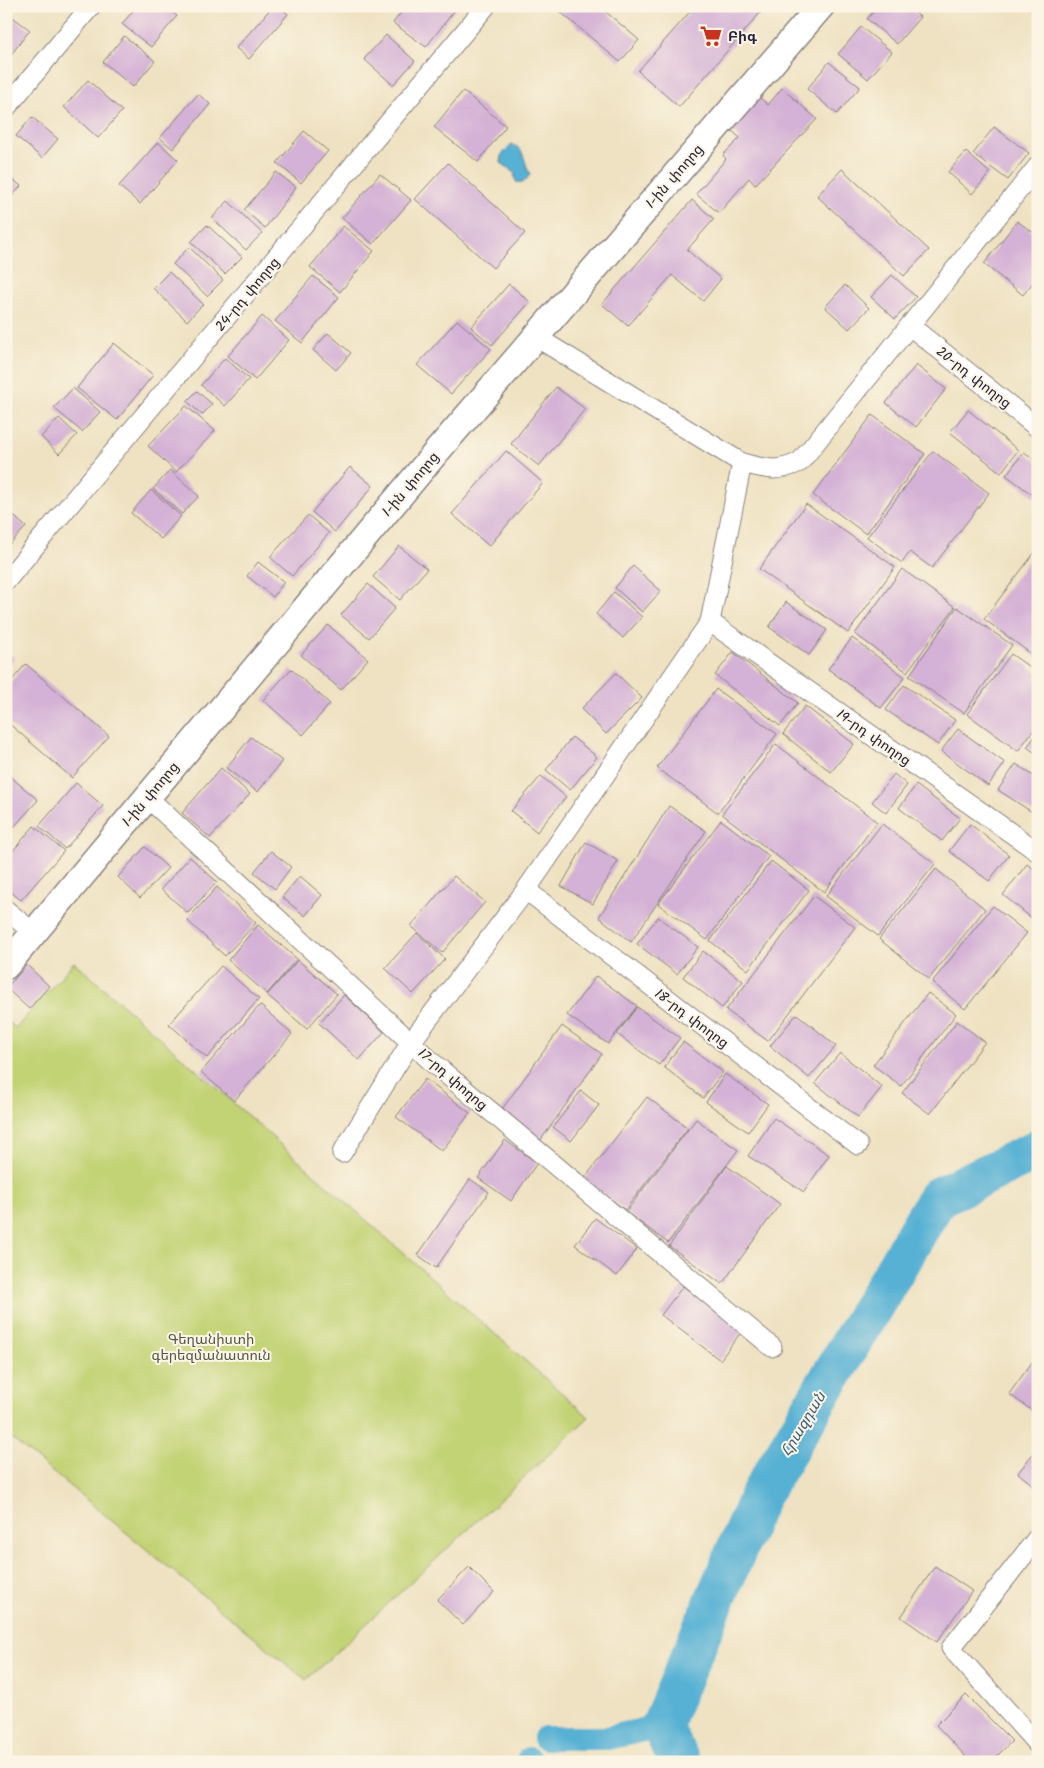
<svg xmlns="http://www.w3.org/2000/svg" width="1044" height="1768" font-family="Kalam,'Noto Sans Armenian',sans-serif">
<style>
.green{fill:#c2d375;stroke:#727a58}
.water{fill:#56b1d4;stroke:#3c6a88}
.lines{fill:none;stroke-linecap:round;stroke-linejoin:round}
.canal{stroke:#56b1d4;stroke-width:24}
.river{stroke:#56b1d4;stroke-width:41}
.building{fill:#d4b1d6}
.street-casing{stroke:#88827e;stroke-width:21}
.secondary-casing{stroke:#88827e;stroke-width:29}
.street{stroke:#fff;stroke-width:19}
.secondary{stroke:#fff;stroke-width:26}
.labels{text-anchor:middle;stroke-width:4;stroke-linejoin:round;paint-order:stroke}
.poi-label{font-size:14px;font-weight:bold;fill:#22223b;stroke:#fcf5e5;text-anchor:start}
.street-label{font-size:14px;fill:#22223b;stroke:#fcf5e5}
.park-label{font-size:14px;fill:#52574c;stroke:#fcf5e5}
.water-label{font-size:15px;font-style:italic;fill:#375b78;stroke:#fcf5e5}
</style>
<rect width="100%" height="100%" fill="#fcf5e5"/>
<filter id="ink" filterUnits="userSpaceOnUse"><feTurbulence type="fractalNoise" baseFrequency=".02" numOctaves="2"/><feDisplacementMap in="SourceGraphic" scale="10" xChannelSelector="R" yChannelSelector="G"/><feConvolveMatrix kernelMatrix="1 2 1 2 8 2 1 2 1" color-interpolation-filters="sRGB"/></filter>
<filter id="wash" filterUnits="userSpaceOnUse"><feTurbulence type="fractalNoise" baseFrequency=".0096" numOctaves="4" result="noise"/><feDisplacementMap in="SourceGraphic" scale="20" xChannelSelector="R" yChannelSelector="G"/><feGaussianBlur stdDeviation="1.12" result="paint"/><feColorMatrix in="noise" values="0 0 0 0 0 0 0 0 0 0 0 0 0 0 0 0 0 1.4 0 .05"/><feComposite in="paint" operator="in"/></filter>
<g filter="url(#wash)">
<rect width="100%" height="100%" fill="#efe2c2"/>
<!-- green -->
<path class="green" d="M74,962L589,1417L306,1680L6,1434V1021L16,1028Z"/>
<!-- water -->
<path class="water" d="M511,145C525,146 524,164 530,174C526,181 524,183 516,182L514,172L501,163L502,154Z"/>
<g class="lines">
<!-- canal -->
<path class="canal" d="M545,1738H607L661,1726
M527,1762L529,1759"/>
<!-- river -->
<path class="river" d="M680,1762L661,1726L759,1497L938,1197L1038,1150"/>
</g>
<g id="blocks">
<!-- building -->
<path class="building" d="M137,6H165L177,16L151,47L122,24Z
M273,6H279L288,14L249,59L236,48Z
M406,6H458L426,47L393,23Z
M561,6H599L639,40L620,62L558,10Z
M695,6H766L679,107L638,71Z
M878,6H908L920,17L897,44L867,19Z
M1026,6H1038V15Z
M6,12L30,30L6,61Z
M861,27L892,52L868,79L838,54Z
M386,35L415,61L393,85L364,59Z
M124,36L155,61L133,87L103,62Z
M829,62L860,87L837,114L807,89Z
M88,80L122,111L98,138L64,107Z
M782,88L817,119L755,185L749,178L719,213L696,194L726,159L723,155L740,138L727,126L756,94L768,105Z
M463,91L506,126L478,162L434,127Z
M198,94L210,104L173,149L160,138Z
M32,117L58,139L42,158L16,136Z
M994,127L1029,153L1008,180L973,154Z
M304,131L328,151L301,183L277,163Z
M158,142L178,160L140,204L119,186Z
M966,152L990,173L972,194L948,172Z
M448,163L525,233L493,268L415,199Z
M842,169L929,250L904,276L817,196Z
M276,172L296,187L265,228L244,210Z
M6,174L21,186L6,203Z
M380,174L411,200L373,244L342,218Z
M692,200L714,219L687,250L721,279L703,301L672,275L628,326L602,304Z
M228,201L262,233L246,250L212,218Z
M1017,221L1038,236V276L1023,295L984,264Z
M207,225L242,257L225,274L191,242Z
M343,226L374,251L340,292L310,267Z
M189,247L223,280L207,296L173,264Z
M169,272L203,304L187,321L153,288Z
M892,275L916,297L895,319L871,297Z
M313,276L339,297L302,343L275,321Z
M509,284L530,302L492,345L471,327Z
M845,285L869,308L849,329L825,307Z
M262,316L289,340L255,380L228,356Z
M457,320L491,349L451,394L417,365Z
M328,333L351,353L336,370L313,350Z
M114,343L153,375L117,420L77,388Z
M225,358L249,379L225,406L201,385Z
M916,365L946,389L916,427L886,403Z
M556,387L585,409L539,466L511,444Z
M73,388L100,412L82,432L54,408Z
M197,391L212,404L202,415L187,401Z
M186,406L215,431L176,472L148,446Z
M968,410L1018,450L1001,473L950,432Z
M872,415L925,454L866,534L813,495Z
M59,418L77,435L59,454L41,437Z
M506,451L543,483L489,546L452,514Z
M933,451L989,493L932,568L910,552L902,563L867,537Z
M1024,452L1038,462V499L1006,475Z
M350,467L373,486L335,532L312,512Z
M170,470L199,496L182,514L153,489Z
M151,490L181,516L161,539L131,513Z
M806,504L895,567L848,633L759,569Z
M6,509L26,527L6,548Z
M308,515L329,533L292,576L270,557Z
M399,546L427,569L400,600L373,577Z
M1038,548V659L984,619Z
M258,562L284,582L273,597L247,576Z
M633,566L661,591L642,612L615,588Z
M902,569L955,607L907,672L855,634Z
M368,584L395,608L369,638L341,615Z
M614,592L642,617L623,638L596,614Z
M786,602L827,630L809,655L769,627Z
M957,607L1012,645L964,713L909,676Z
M328,625L368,659L341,690L301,655Z
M852,638L905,677L881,708L828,669Z
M6,651L14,658L6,668Z
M733,652L798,703L780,726L715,675Z
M1011,654L1038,673V724L1018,751L967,714Z
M26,664L109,736L72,778L6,721V687Z
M291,669L330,704L303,735L263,700Z
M616,673L642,698L606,734L581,709Z
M904,685L955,720L938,745L886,710Z
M716,689L777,734L718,813L657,768Z
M805,706L854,744L831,772L783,734Z
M958,729L1005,763L988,786L941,751Z
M1038,732V755L1027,747Z
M251,737L282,761L258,792L226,768Z
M572,737L597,757L570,790L546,770Z
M776,744L877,822L824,892L722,814Z
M1016,764L1038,779V816L998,790Z
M221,768L250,794L210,838L182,813Z
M6,773L38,800L14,827L6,821Z
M894,774L907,785L886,813L872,802Z
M541,776L566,797L537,832L511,811Z
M76,783L103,806L65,849L39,826Z
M916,785L960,818L942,841L899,808Z
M669,806L706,831L631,942L599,917Z
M721,820L769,856L707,940L658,904Z
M882,824L935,864L878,936L826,896Z
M970,824L1009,855L989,881L949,851Z
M34,826L64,851L21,900L6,888V859Z
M586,842L618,861L593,904L561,886Z
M145,847L168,868L140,898L118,877Z
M271,851L291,867L275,889L254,872Z
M190,857L217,882L188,913L161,889Z
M771,861L809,890L748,970L710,941Z
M1027,864L1038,872V923L1003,895Z
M936,869L985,909L929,979L879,939Z
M300,876L322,895L305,916L282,897Z
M454,876L485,902L442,953L411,926Z
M217,887L256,923L225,956L187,920Z
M814,896L855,927L768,1041L726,1010Z
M993,906L1027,933L965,1009L932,982Z
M658,917L698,947L677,974L637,944Z
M258,925L297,959L267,994L228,960Z
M417,933L445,959L413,994L385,968Z
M703,951L743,981L722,1008L683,977Z
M298,960L337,994L307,1029L267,995Z
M27,965L49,986L29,1009L6,988Z
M221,966L259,999L207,1058L169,1024Z
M596,976L637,1006L608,1044L567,1015Z
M928,993L956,1014L901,1086L873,1065Z
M344,995L384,1032L359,1060L319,1023Z
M260,1005L292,1034L234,1101L201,1072Z
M637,1007L680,1038L659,1065L617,1034Z
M797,1014L836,1046L809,1078L770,1046Z
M957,1021L985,1042L930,1114L902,1093Z
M562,1026L602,1054L540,1141L500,1112Z
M683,1042L723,1072L703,1098L664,1067Z
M840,1053L882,1087L858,1117L815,1083Z
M725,1074L768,1104L748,1132L706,1102Z
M425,1079L470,1113L442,1151L396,1117Z
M581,1091L599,1105L571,1141L553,1127Z
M647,1097L688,1128L625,1210L584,1179Z
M774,1118L829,1155L804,1192L748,1156Z
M696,1119L738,1150L668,1243L626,1212Z
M505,1140L537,1163L511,1201L478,1178Z
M727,1166L780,1204L722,1284L669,1246Z
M470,1179L489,1192L436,1268L418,1255Z
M595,1218L637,1249L617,1276L575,1245Z
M683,1286L742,1331L720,1360L661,1315Z
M1038,1354V1415L1009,1394Z
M1038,1447V1489L1018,1473Z
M935,1566L972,1591L937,1642L901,1617Z
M469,1567L494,1592L463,1625L437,1600Z
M966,1695L1012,1741L991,1762H971L936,1725Z"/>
</g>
</g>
<g filter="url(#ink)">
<use href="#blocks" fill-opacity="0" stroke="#88827e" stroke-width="1"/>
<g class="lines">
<!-- street casing -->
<g class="street-casing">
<path id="street" d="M6,108L91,6
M910,326L1038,428
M536,337L742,463C767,469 776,473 800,462L1038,166
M6,581L486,6
M710,622L1038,852
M147,797L433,1063L772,1347
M526,890L858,1145
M6,910L34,933
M342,1153L411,1042L526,890L710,622L742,463
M1038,1537L951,1648L1038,1745"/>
</g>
<!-- secondary casing -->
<g class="secondary-casing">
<path id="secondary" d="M6,966L433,456L821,6"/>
</g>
<!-- street -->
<use href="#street" class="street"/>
<!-- secondary -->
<use href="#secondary" class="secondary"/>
</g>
</g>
<!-- icons -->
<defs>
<g id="supermarket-bare" transform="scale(1.725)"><path d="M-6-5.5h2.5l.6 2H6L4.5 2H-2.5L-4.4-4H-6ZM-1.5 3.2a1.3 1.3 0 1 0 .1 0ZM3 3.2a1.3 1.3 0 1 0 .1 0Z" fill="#c8321e" stroke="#fcf5e5" stroke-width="2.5" paint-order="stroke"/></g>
</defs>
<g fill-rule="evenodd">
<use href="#supermarket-bare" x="711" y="36"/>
</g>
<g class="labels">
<!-- poi labels -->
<g class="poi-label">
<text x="728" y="41">Բիգ</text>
</g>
<!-- street labels -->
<g class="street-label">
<text transform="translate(674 176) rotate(-49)" y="5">1-ին փողոց</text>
<text transform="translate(247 294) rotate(-50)" y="5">24-րդ փողոց</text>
<text transform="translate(974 377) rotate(38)" y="5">20-րդ փողոց</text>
<text transform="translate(410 484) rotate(-50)" y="5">1-ին փողոց</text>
<text transform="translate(874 737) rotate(35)" y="5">19-րդ փողոց</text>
<text transform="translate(150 794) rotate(-50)" y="5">1-ին փողոց</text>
<text transform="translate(692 1018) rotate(37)" y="5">18-րդ փողոց</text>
<text transform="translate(453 1079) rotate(41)" y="5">17-րդ փողոց</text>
</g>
<!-- park labels -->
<g class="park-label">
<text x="211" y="1344">Գեղանիստի<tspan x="211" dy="16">գերեզմանատուն</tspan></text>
</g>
<!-- water labels -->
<g class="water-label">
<text transform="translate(803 1424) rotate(-59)" y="5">Հրազդան</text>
</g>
</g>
<!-- margin -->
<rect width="1044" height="1768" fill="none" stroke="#fcf5e5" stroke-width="25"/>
</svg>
